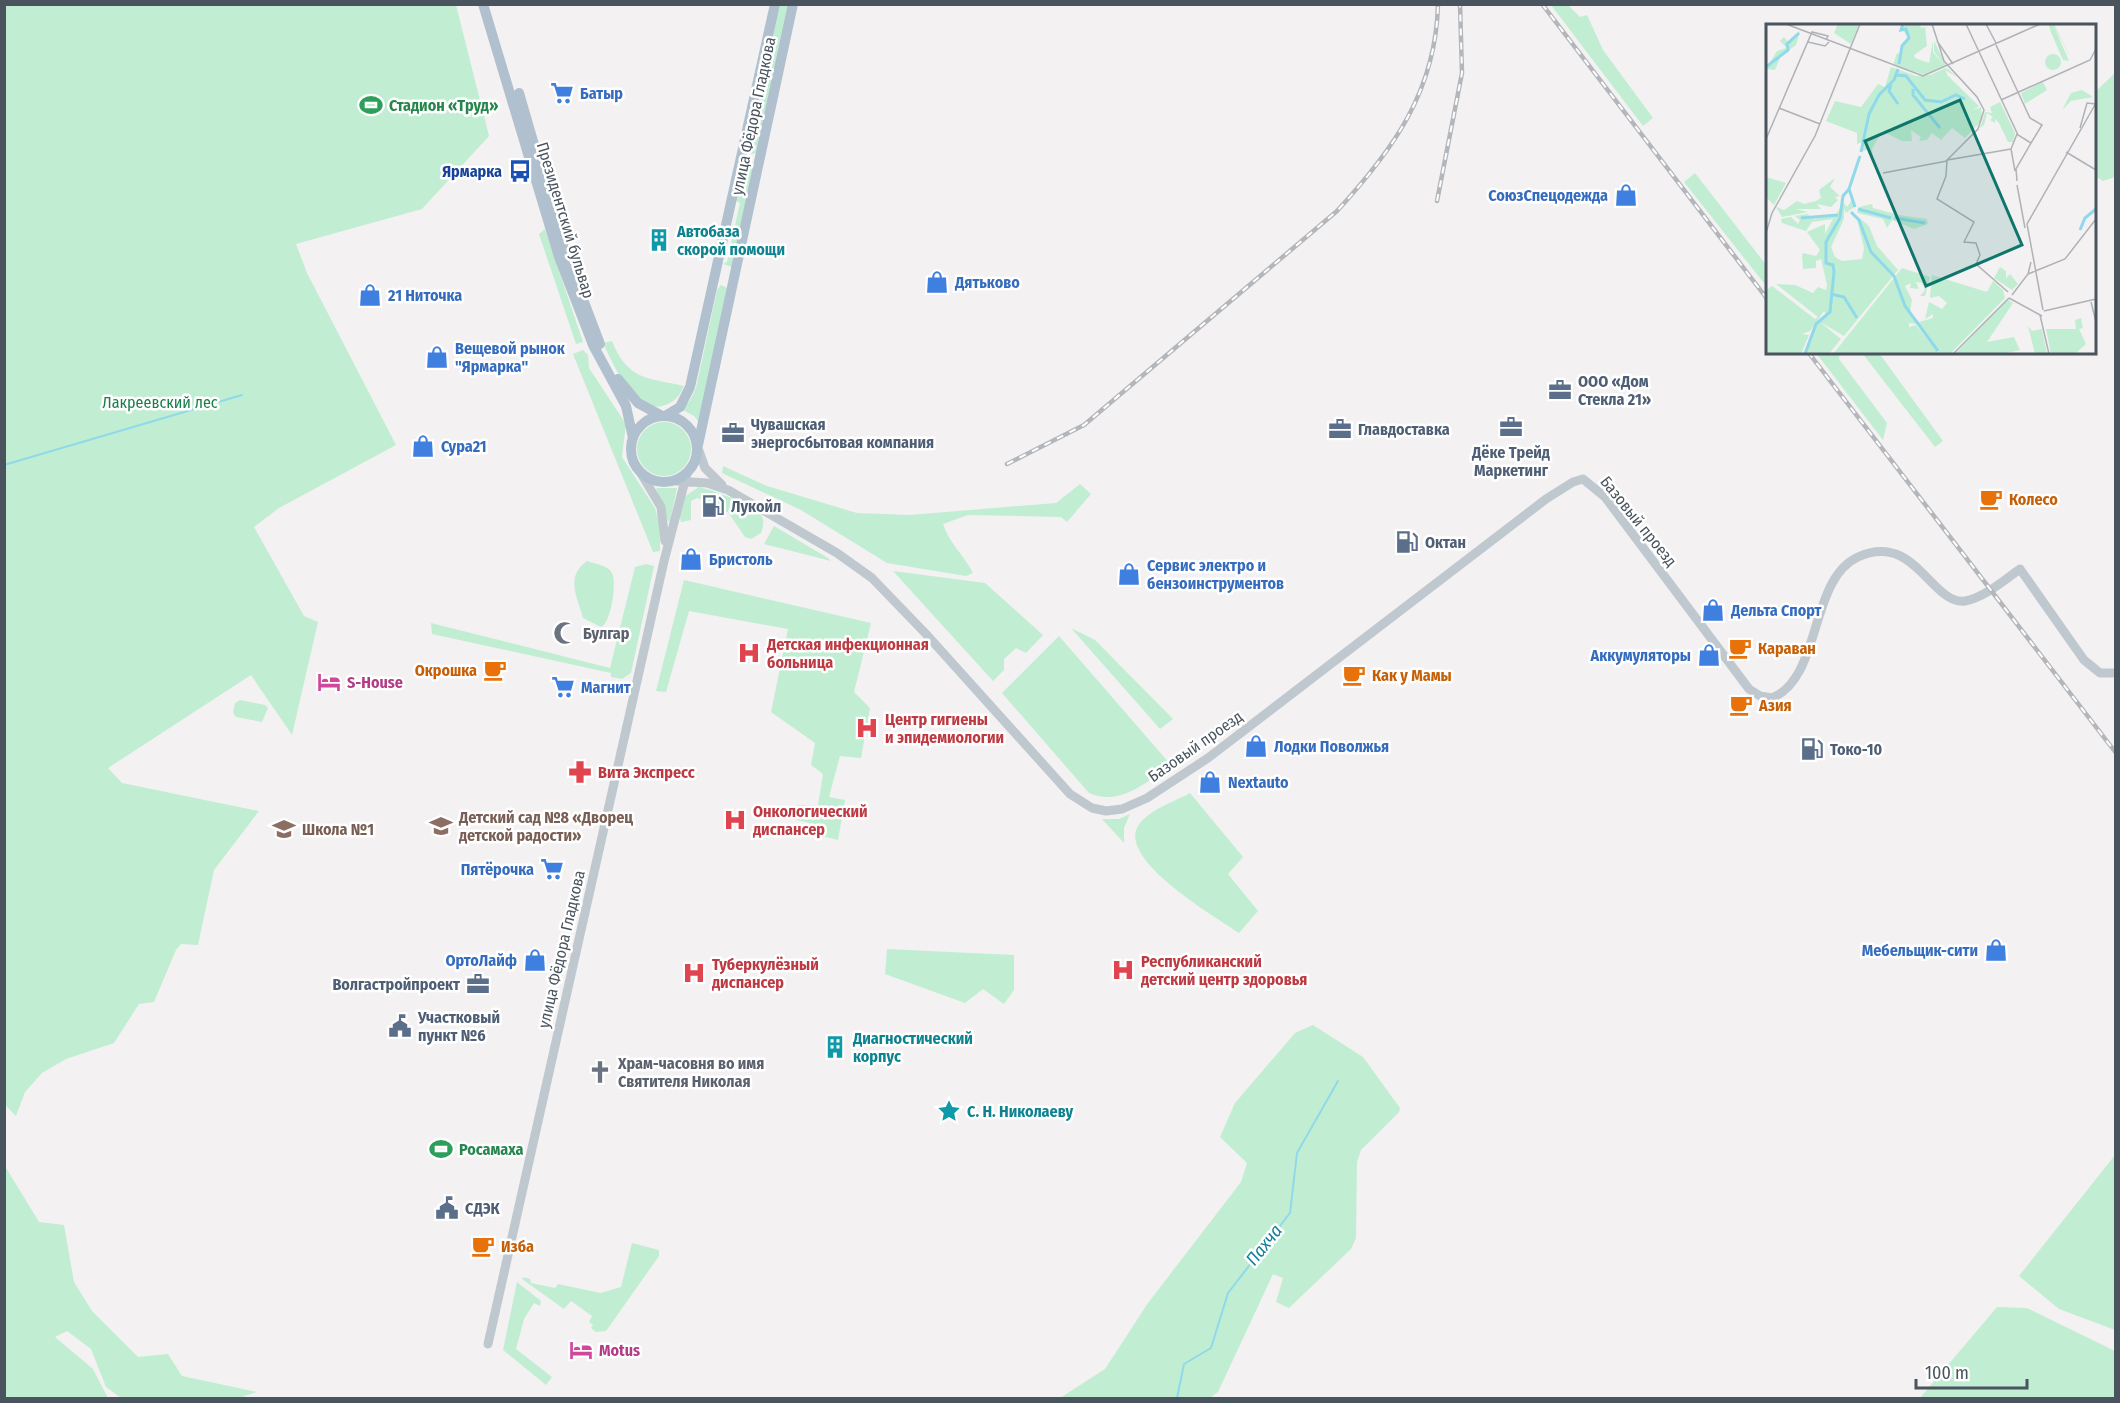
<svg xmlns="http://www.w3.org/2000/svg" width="2120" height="1403" font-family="'Fira Sans Condensed',sans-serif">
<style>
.green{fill:#c1eed2}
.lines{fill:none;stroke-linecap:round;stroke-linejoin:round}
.stream{stroke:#90d9ea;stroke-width:2}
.minor{stroke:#bfc8cf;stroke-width:9}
.major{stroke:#b1c0ce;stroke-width:10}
.rail-casing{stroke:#b3b6bb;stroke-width:4.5}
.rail{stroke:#fff;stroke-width:2;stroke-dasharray:7;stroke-linecap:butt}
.labels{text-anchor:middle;stroke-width:5;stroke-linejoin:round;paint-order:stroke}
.shop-label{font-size:16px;font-weight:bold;fill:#366cbe;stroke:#fff;text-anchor:start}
.leisure-label{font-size:16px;font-weight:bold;fill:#27864d;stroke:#fff;text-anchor:start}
.street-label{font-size:16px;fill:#49545e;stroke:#fff}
.transit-label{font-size:16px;font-weight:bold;fill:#164399;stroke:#fff;text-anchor:end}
.culture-label{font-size:16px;font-weight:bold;fill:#0d838f;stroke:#fff;text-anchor:start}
.service-label{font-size:16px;font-weight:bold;fill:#4e5e75;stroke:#fff;text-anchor:start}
.park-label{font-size:16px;fill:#1a7e4a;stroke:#fff}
.food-label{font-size:16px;font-weight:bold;fill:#c56008;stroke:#fff;text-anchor:start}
.worship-label{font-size:16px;font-weight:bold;fill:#5b616d;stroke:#fff;text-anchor:start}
.health-label{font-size:16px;font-weight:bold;fill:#be3a42;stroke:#fff;text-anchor:start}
.hotel-label{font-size:16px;font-weight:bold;fill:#b23c85;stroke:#fff;text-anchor:start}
.education-label{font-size:16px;font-weight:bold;fill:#785e54;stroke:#fff;text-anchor:start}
.water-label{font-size:18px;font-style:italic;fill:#117f9a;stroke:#fff}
.inset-river{fill:none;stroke:#90d9ea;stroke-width:3}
.inset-road{fill:none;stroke:#afb2b6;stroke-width:1.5}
.view{fill:#0f766e;fill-opacity:0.15;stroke:#0f766e;stroke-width:3}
.inset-edge{fill:none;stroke:#49545e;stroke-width:3}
</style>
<rect width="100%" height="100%" fill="#f3f1f1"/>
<!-- green -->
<path class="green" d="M5,4L456,5L489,136L422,209L296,244L307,273L396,445L279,508L254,527L304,616L318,622L292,735L251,675L108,768L122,783L259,811L214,870L198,945L181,944L176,950L154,1002L139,1004L114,1043L66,1059L42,1073L25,1092L16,1116L4,1104Z
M779,5H791L758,153L750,154L747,147Z
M1551,5H1568L1580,17L1587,15L1603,50L1653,118L1643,126Z
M2115,73V177L2103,181L2095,176V92Z
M744,165L754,167L732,267L723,264L727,262L740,203L735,200Z
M1695,173L1767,266V287L1684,182Z
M545,229L583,342L576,344L539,234Z
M721,285L727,288L700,424L694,416L681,409L689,402L696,388L717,290Z
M612,341C627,380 648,378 684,386C680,395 675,402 665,405C635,416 613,364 603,343Z
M583,350L588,355L589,368L626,424L622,457L655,508L660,527V551L653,552L573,354Z
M1816,353H1840L1839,359L1887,423L1883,440Z
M1862,353H1879L1943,441L1935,447Z
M637 449a27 27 0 1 1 54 0a27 27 0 1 1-54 0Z
M723,466L767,486L857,513L909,515L1056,503L1080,484L1091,494L1067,522L1061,517L968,515L943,524C949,543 964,555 973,573L966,576L887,563L801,510L722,473Z
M699,487C714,491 751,503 761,515C765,521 763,527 761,533L751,539L745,537L728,512L719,510L720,504L697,498L691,501V520L681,522L679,514L684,497Z
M656,488H677L670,521H668Z
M774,526L828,558L831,561L764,544Z
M587,561C595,564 608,565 612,573C617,583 611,623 601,627L583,618C577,596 565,577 587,561Z
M646,564L654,566L631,673L622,679L611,677V673L432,634L431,623L610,668L635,567Z
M893,571L985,583L1043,635L1026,653L1016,648L1004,659V670L993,681Z
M684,580L871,623L854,692L870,708L861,758L840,756L829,797L845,800L838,840L818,835V825L793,819L797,805H818L823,774L811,765L815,743L771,712L788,629L689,611L666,692L656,691Z
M1071,628L1095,640L1173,719L1160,729Z
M1059,636L1171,765C1147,782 1119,807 1089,793L1002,693Z
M240,700L265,705L268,708L262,722L236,717L233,713L235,703Z
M1190,793L1243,857L1228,874L1258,911L1239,933C1216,917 1121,862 1137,828C1145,811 1174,802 1190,793Z
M1130,814L1124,828V843L1102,819H1119Z
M887,949L1014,955V990L1004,1004L983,989L965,1003L885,974Z
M1313,1025L1363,1057L1400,1108L1399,1112L1361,1150L1357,1162L1356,1238L1351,1249L1289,1308L1276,1302L1283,1278L1273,1274L1218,1392L1210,1398H1060L1105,1369L1148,1303L1241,1182L1247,1163L1220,1137L1235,1103L1295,1033Z
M2115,1155V1330L2059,1309L2019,1276Z
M5,1166L39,1222L64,1225L74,1282L92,1311L138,1357L168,1354L182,1376L257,1392L239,1398H121L106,1387L91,1349L67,1331L55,1337L93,1369L108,1398H5Z
M632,1243L659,1250V1256L606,1331L596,1332L591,1328L593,1325L589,1322L592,1316L571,1301L564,1309L522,1279L524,1277L530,1279L531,1283L555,1288L558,1284L601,1293L621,1287Z
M517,1282L541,1301L540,1306L534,1303L524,1319L516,1349L552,1377L546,1385L503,1350Z
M1997,1307L2027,1308L2115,1351V1398H1920Z"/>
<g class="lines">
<!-- stream -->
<path class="stream" d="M4,465L242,395
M1177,1398L1184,1364L1211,1348L1228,1293L1290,1213L1297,1153L1338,1081"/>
<!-- minor -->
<path class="minor" d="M698,448L705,468L722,485
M642,475L661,507L665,541
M676,481L707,483L728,490L837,553L872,578L926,634L1070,794L1092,808L1106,811L1122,809L1147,798L1208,758L1546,499L1573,482L1583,479L1605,497L1749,689L1760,696L1772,698C1822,678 1809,579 1858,557C1915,531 1931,605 1965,601C1984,598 2004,580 2020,569L2084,660L2100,673H2116
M488,1344L664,561L687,473"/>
<!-- major -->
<path class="major" d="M483,4L559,257L593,345L626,406L633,438
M519,93L565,252L600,344
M618,379L638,403L662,416
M631 449a33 33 0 1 1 66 0a33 33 0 1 1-66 0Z
M665,416L680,407L690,387L775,4
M698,445L793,4"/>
<!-- rail casing -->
<g class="rail-casing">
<path id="rail" d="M1542,4L1768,300
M1437,201L1462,73L1460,4
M1808,352L2116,753
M1007,464L1084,425L1337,211C1393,150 1436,91 1438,4"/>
</g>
<!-- rail -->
<use href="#rail" class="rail"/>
</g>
<!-- icons -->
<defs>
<g id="supermarket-bare" transform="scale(1.8)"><path d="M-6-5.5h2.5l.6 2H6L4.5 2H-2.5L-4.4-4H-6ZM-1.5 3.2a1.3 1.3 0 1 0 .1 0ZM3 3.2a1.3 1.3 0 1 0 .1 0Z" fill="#3f7fe0" stroke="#fff" stroke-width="2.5" paint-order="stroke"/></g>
<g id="stadium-bare" transform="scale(1.8)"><path d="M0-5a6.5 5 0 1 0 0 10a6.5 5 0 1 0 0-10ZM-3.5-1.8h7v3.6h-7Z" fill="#2e9e5b" stroke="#fff" stroke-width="2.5" paint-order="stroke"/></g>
<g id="bus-bare" transform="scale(1.8)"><path d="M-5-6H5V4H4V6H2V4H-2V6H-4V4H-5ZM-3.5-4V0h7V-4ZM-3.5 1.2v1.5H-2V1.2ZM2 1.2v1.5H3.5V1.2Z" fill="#1a4fb4" stroke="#fff" stroke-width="2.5" paint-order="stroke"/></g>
<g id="shop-bare" transform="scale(1.8)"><path d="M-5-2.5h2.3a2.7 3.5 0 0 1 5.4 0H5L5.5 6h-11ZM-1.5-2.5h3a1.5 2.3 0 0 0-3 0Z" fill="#3f7fe0" stroke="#fff" stroke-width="2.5" paint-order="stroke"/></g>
<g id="building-bare" transform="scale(1.8)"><path d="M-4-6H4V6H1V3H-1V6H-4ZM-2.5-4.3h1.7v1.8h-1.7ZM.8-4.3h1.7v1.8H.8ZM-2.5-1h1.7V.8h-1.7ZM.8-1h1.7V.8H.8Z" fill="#0f9aa8" stroke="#fff" stroke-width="2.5" paint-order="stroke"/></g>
<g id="office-bare" transform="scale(1.8)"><path d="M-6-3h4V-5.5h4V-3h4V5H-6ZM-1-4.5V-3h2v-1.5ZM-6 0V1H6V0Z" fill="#5c6f8a" stroke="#fff" stroke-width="2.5" paint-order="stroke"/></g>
<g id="cafe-bare" transform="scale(1.8)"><path d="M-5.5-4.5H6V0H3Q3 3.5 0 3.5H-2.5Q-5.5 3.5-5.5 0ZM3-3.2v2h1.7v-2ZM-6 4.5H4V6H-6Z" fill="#e8710a" stroke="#fff" stroke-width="2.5" paint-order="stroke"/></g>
<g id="fuel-bare" transform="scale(1.8)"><path d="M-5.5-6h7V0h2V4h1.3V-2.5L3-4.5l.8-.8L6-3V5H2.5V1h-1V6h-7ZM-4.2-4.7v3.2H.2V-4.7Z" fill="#5c6f8a" stroke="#fff" stroke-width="2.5" paint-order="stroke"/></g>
<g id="mosque-bare" transform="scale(1.8)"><path d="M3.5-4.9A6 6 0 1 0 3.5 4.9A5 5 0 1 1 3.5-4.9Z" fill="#6b7280" stroke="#fff" stroke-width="2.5" paint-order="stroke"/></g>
<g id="hospital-bare" transform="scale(1.8)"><path d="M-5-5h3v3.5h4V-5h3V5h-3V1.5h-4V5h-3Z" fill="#e0444e" stroke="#fff" stroke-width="2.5" paint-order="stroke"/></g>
<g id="hotel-bare" transform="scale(1.8)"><path d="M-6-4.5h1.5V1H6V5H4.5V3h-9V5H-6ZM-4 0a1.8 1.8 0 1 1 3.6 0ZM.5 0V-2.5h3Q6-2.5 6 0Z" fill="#d1479c" stroke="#fff" stroke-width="2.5" paint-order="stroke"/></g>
<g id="pharmacy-bare" transform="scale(1.8)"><path d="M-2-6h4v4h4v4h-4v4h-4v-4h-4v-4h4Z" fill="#e0444e" stroke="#fff" stroke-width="2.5" paint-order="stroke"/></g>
<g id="school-bare" transform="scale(1.8)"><path d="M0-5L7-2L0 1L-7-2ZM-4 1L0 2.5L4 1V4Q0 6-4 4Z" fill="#8d6e63" stroke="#fff" stroke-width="2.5" paint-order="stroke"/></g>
<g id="civic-bare" transform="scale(1.8)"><path d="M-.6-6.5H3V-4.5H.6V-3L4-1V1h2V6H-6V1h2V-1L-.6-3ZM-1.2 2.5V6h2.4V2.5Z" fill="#5c6f8a" stroke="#fff" stroke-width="2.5" paint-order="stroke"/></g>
<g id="church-bare" transform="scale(1.8)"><path d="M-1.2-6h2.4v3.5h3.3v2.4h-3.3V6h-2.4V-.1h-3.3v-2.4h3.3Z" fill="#6b7280" stroke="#fff" stroke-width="2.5" paint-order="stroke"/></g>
<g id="sight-bare" transform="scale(1.8)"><path d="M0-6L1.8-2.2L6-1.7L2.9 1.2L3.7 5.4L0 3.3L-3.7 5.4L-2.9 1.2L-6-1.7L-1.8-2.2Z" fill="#0f9aa8" stroke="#fff" stroke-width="2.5" paint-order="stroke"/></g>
</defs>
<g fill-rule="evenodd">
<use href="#supermarket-bare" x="562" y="93"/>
<use href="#stadium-bare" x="371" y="105"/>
<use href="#bus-bare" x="520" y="171"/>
<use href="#shop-bare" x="1626" y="195"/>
<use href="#building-bare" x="659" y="240"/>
<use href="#shop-bare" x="937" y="282"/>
<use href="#shop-bare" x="370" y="295"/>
<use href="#shop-bare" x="437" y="357"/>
<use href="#office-bare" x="1560" y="390"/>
<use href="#office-bare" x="1511" y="427"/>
<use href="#office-bare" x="1340" y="429"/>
<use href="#office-bare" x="733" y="433"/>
<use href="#shop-bare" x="423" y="446"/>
<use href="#cafe-bare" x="1991" y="499"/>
<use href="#fuel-bare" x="713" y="506"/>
<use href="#fuel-bare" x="1407" y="542"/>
<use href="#shop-bare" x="691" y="559"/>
<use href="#shop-bare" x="1129" y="574"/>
<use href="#shop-bare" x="1713" y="610"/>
<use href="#mosque-bare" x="565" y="633"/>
<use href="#cafe-bare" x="1740" y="648"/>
<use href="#hospital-bare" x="749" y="653"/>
<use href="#shop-bare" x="1709" y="655"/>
<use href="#cafe-bare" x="495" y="670"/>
<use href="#cafe-bare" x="1354" y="675"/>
<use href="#hotel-bare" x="329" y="682"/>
<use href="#supermarket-bare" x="563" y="687"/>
<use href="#cafe-bare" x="1741" y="705"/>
<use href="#hospital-bare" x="867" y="728"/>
<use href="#shop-bare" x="1256" y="746"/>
<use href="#fuel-bare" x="1812" y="749"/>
<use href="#pharmacy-bare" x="580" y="772"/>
<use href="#shop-bare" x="1210" y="782"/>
<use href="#hospital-bare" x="735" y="820"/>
<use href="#school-bare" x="441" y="826"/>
<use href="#school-bare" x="284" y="829"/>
<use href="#supermarket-bare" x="552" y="869"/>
<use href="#shop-bare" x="1996" y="950"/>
<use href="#shop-bare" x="535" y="960"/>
<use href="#hospital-bare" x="1123" y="970"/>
<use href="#hospital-bare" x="694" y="973"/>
<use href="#office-bare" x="478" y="984"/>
<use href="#civic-bare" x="400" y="1026"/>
<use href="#building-bare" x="835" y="1047"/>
<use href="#church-bare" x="600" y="1072"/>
<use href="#sight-bare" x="949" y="1111"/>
<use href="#stadium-bare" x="441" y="1149"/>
<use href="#civic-bare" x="447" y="1208"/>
<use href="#cafe-bare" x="483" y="1246"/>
<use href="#hotel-bare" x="581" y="1350"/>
</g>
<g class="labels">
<!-- shop labels -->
<g class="shop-label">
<text x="580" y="99">Батыр</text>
<text x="1608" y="201" text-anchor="end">СоюзСпецодежда</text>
<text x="955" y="288">Дятьково</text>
<text x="388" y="301">21 Ниточка</text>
<text x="455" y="354">Вещевой рынок<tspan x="455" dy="18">"Ярмарка"</tspan></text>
<text x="441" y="452">Сура21</text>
<text x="709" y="565">Бристоль</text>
<text x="1147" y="571">Сервис электро и<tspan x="1147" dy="18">бензоинструментов</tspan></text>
<text x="1731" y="616">Дельта Спорт</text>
<text x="1691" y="661" text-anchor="end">Аккумуляторы</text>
<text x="581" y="693">Магнит</text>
<text x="1274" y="752">Лодки Поволжья</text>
<text x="1228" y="788">Nextauto</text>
<text x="534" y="875" text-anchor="end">Пятёрочка</text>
<text x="1978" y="956" text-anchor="end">Мебельщик-сити</text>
<text x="517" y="966" text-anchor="end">ОртоЛайф</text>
</g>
<!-- leisure labels -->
<g class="leisure-label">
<text x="389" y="111">Стадион «Труд»</text>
<text x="459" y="1155">Росамаха</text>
</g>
<!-- street labels -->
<g class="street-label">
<text transform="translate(753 116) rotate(-78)" y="6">улица Фёдора Гладкова</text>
<text transform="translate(566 220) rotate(73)" y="6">Президентский бульвар</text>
<text transform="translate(1639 521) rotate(51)" y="6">Базовый проезд</text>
<text transform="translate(1195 746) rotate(-35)" y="6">Базовый проезд</text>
<text transform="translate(561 949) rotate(-77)" y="6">улица Фёдора Гладкова</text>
</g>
<!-- transit labels -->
<g class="transit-label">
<text x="502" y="177">Ярмарка</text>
</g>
<!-- culture labels -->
<g class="culture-label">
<text x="677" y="237">Автобаза<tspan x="677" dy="18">скорой помощи</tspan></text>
<text x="853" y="1044">Диагностический<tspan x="853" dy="18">корпус</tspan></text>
<text x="967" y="1117">С. Н. Николаеву</text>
</g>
<!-- service labels -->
<g class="service-label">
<text x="1578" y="387">ООО «Дом<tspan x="1578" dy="18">Стекла 21»</tspan></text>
<text x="751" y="430">Чувашская<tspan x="751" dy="18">энергосбытовая компания</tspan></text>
<text x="1358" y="435">Главдоставка</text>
<text x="1511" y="458" text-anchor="middle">Дёке Трейд<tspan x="1511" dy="18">Маркетинг</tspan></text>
<text x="731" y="512">Лукойл</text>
<text x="1425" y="548">Октан</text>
<text x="1830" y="755">Токо-10</text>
<text x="460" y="990" text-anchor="end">Волгастройпроект</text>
<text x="418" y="1023">Участковый<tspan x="418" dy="18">пункт №6</tspan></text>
<text x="465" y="1214">СДЭК</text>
</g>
<!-- park labels -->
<g class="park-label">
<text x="160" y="408">Лакреевский лес</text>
</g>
<!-- food labels -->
<g class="food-label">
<text x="2009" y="505">Колесо</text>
<text x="1758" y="654">Караван</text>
<text x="477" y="676" text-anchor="end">Окрошка</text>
<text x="1372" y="681">Как у Мамы</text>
<text x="1759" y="711">Азия</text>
<text x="501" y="1252">Изба</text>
</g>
<!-- worship labels -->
<g class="worship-label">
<text x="583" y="639">Булгар</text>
<text x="618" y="1069">Храм-часовня во имя<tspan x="618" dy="18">Святителя Николая</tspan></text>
</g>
<!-- health labels -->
<g class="health-label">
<text x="767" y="650">Детская инфекционная<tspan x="767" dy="18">больница</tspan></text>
<text x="885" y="725">Центр гигиены<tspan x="885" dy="18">и эпидемиологии</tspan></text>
<text x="598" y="778">Вита Экспресс</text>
<text x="753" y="817">Онкологический<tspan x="753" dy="18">диспансер</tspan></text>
<text x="1141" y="967">Республиканский<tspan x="1141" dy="18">детский центр здоровья</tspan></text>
<text x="712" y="970">Туберкулёзный<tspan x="712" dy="18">диспансер</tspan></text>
</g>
<!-- hotel labels -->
<g class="hotel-label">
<text x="347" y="688">S-House</text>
<text x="599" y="1356">Motus</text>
</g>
<!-- education labels -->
<g class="education-label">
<text x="459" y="823">Детский сад №8 «Дворец<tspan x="459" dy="18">детской радости»</tspan></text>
<text x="302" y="835">Школа №1</text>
</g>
<!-- water labels -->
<g class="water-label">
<text transform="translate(1264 1245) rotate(-52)" y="6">Пахча</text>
</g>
</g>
<!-- overview -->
<g transform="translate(1766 24)">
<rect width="330" height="330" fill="#f3f1f1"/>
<path d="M72,0H93L85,20L68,9ZM154,0L155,4L159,3L161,22L148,31L149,34L163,39L167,17V28L178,42L168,27V17L180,42L159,51L127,41L131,29L136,31V19L142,14L134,1ZM288,0L306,36L288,2L303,37L297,36L284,6L283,1ZM34,7L30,21L15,32L9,46L0,45L11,27L21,24L14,17L18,13L22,18ZM279 38a8 8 0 1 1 16 0a8 8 0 1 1-16 0ZM125,43L150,52L164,51L180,44L182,45L191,53L179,46L182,52L213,82L207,86L215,83L216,96L199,114L186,104L175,116L166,109L161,116L153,117L155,113L145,106L146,117H136L116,107L106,125L107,134L102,125L97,127V118L91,120V109L60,97L69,77L95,83L112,60L119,63ZM277,58L281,66L259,80L255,69ZM316,66L327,73L305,77L296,86L305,69ZM234,78L249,109L247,118H242L233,99L229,95V99L224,96L227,93L221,89L218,101L214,104L219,88L226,89L224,83ZM0,153L20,159L8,181L0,173ZM69,154L64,163L74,172L69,173L72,176L65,183L51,180L55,185H30L42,188L16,193L10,183L18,186L31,177L38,180L50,177L55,174L53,166ZM88,173V183L80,189L78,185V195L65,223L69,233L76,237L96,235L98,224L90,191L103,202L111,222L132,246L78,312L54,298L75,315L63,330H37L50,300L60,290L58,287L44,307L36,310L43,311L35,330H0V266L6,262L49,295L52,293L10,260L29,261L47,269L52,263L60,266L61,261L55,235L50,237V244L37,245L36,232L37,229L50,232L54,226L41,208L59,200V210L67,195L46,198L40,207L16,199L15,195L25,193L32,200L34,196L29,192L41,190L48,195L70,191L77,178L81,183ZM106,180L107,184L133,191L161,195L162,200L148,205L126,196L121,204L117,195L91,189L93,183ZM234,243L240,247V254L244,250L252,260L246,266L228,254ZM136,244L164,253L159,272H154L159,266L156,259L150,258L153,265L144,264L145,259L139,262L146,276L144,288L153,298L167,294V290L159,295L163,278L176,285L181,279L173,272L164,274L166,251L221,268L227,257L237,266L239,274L184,330H174L152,300L143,299V303L150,301L173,330H67ZM241,275L247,279L221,318L248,313L254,326L236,330H189ZM315,294L317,304L313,305L320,320L310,329L285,330L280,305H310L309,296ZM262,302L266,307L276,305L281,330H269Z" fill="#c1eed2"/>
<path class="inset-river" d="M133,40L136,22L143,14L140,5L135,6L137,0M0,43L22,26L21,20L33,9M131,51L140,52L159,76L175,78L190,71L199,75M125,61L123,67L132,80M147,65V71L174,104M95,128L103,90L113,71L128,56L132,45M83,165L89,183M92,185L125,194M85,188L93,196L105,228L128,252L139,282L172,327M35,194L72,191M128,194L159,199M314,206L319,194L330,185M65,270L78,273L91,294M39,330L50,300L64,288L68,248L67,241L60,239V218L74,194L77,172L83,165L94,132"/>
<path class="inset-road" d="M20,0L157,52L274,0M166,0L178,37L211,73L218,86L212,105L181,136L245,125M200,0L252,111L265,119L250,145L251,157M220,0L230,19M171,17L187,40M42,18L59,22L63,18M230,21L264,94L276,101L265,119M235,76L324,36L330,25M13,84L54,100M314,104L321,79L330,80M0,115L46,8L62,12L60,16M300,128L330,146M181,136L180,152L171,175L208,198L198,218L210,219L214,231L210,240L242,268M249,147L245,125L251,110M117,149L181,137M251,161L259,204M0,209L6,189L49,112L94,0M262,250L299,235L330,195M246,271L262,250L265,238M243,274L276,292M325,278L330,298M277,286L261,200L330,79M278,287L330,275M274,291L283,330M187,330L243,274"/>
<path class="view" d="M194,76L256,221L160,262L99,117Z"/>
<rect width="330" height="330" class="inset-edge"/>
</g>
<!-- border -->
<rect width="2120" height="1403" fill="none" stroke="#49545e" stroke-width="12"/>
<!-- scale -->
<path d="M1916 1379v9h111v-9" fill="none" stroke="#49545e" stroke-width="3"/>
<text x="1925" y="1379" font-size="18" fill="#49545e" stroke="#ffffff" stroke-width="4.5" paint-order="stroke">100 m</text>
</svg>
